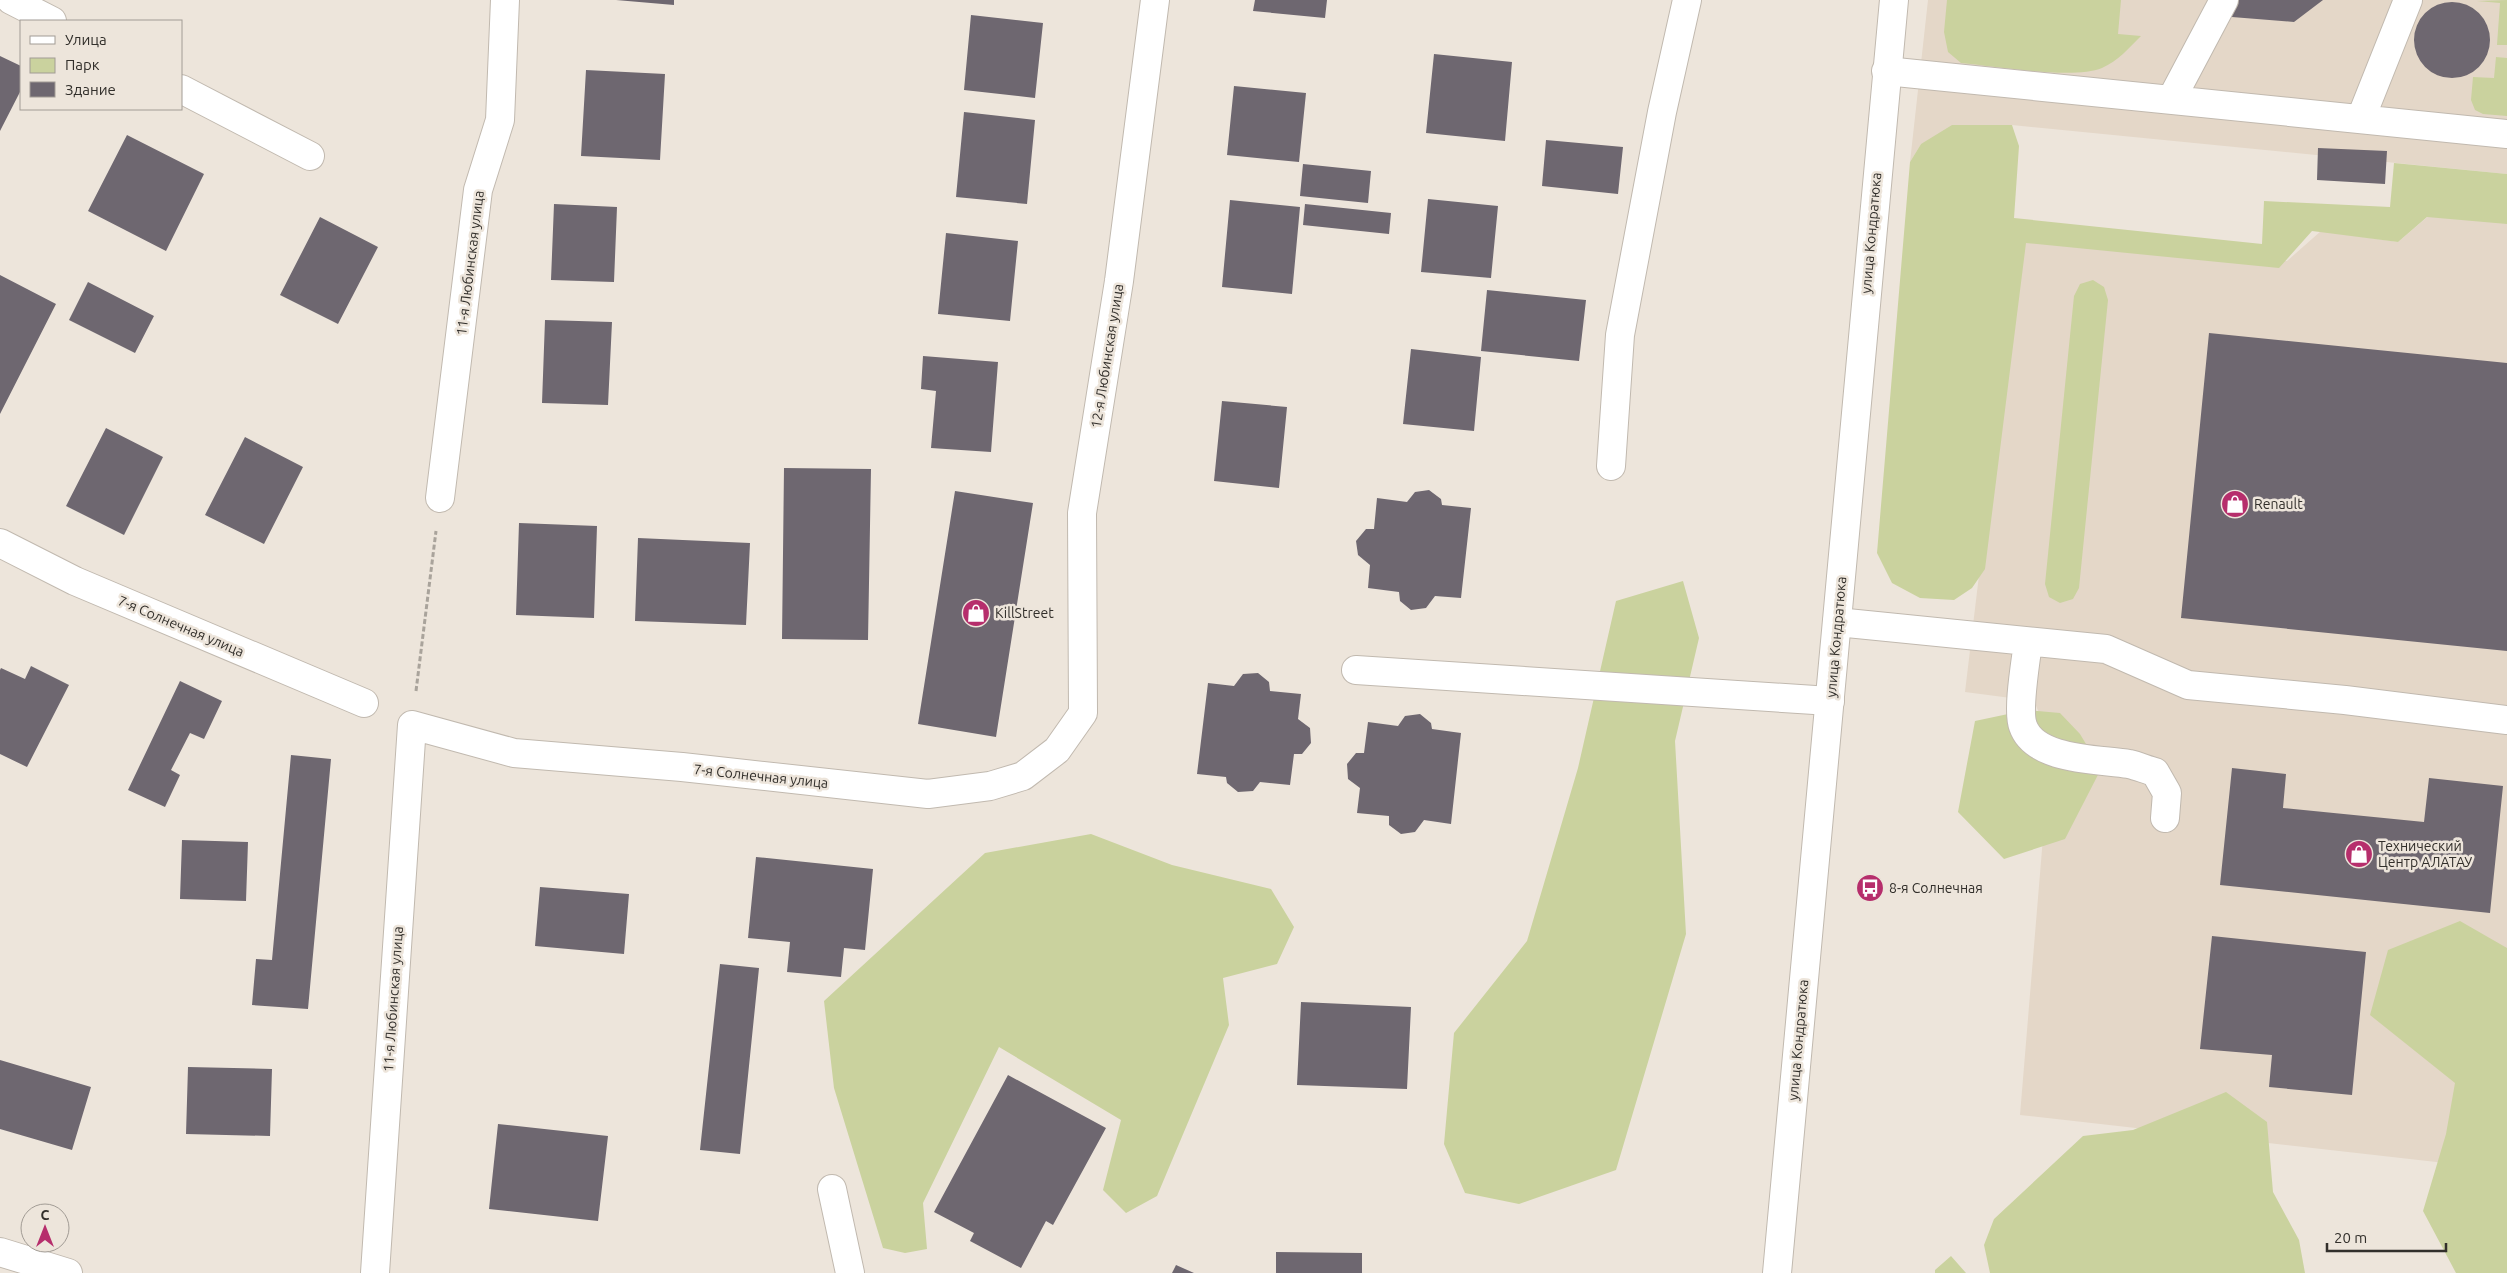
<svg xmlns="http://www.w3.org/2000/svg" width="2507" height="1273" font-family="Ubuntu,sans-serif">
<style>
.built{fill:#e4d7c8}
.green{fill:#cad29e}
.building{fill:#6e6770}
.lines{fill:none;stroke-linecap:round;stroke-linejoin:round}
.minor-casing{stroke:#c1b9af;stroke-width:30}
.major-casing{stroke:#c1b9af;stroke-width:30}
.path{stroke:#a9a39b;stroke-width:3;stroke-dasharray:5 2.5;stroke-linecap:butt}
.minor{stroke:#fff;stroke-width:28}
.major{stroke:#fff;stroke-width:28}
.labels{text-anchor:middle;stroke-width:5;stroke-linejoin:round;paint-order:stroke}
.street-label{font-size:14px;fill:#322f2b;stroke:#ede5db}
.poi-label{font-size:14px;fill:#322f2b;stroke:#ede5db;text-anchor:start}
</style>
<rect width="100%" height="100%" fill="#ede5db"/>
<!-- built -->
<path class="built" d="M1928,0H2507V174L2012,125L1921,144L1910,162Z
M2431,214L2507,221V1170L2020,1115L2051,741L2034,701L1965,692L2020,233L2287,261L2321,231L2398,242Z"/>
<!-- green -->
<path class="green" d="M1947,0H2121L2118,34L2141,36C2129,48 2118,61 2102,68C2073,80 1995,66 1961,63L1948,52L1944,32Z
M2507,0V45H2497L2500,3L2477,1Z
M2496,57L2507,58V116L2483,114L2475,110L2471,100L2473,77L2494,78Z
M1952,125H2012L2019,146L2014,218L2262,244L2264,201L2390,207L2394,163L2507,174V224L2427,217L2398,242L2312,231L2279,268L2026,243L1985,569L1972,588L1954,600L1920,598L1892,583L1877,553L1910,162L1921,144Z
M2093,280L2104,287L2108,300L2079,588L2073,599L2060,603L2049,597L2045,584L2074,296L2080,284Z
M1683,581L1699,638L1675,741L1686,934L1616,1170L1519,1204L1465,1193L1444,1144L1454,1033L1527,941L1578,768L1616,601Z
M2027,710L2060,713L2080,734L2101,769L2065,839L2004,859L1958,812L1975,721Z
M1091,834L1172,865L1271,889L1294,927L1277,964L1223,978L1229,1025L1157,1196L1126,1213L1103,1190L1121,1120L999,1047L923,1203L927,1249L905,1253L883,1248L834,1088L824,1001L985,853Z
M2460,921L2507,948V1273H2456L2423,1211L2446,1134L2455,1083L2370,1015L2388,950Z
M2226,1092L2267,1122L2273,1192L2299,1240L2305,1273H1990L1984,1245L1994,1219L2083,1136L2133,1130Z
M1951,1256L1966,1273H1935V1270Z"/>
<!-- building -->
<path class="building" d="M616,0H674V5Z
M1255,0H1327L1325,18L1253,11Z
M2208,0H2323L2294,22L2207,15Z
M2414 40a38 38 0 1 1 76 0a38 38 0 1 1-76 0Z
M971,15L1043,23L1035,98L964,90Z
M1434,54L1512,62L1505,141L1426,133Z
M0,56L21,66V90L0,131Z
M586,70L665,74L660,160L581,156Z
M1234,86L1306,93L1299,162L1227,155Z
M964,112L1035,120L1027,204L956,197Z
M127,135L204,174L166,251L88,211Z
M1546,140L1623,147L1618,194L1542,186Z
M2318,148L2387,151L2385,184L2317,180Z
M1303,164L1371,171L1368,203L1300,196Z
M1428,199L1498,206L1491,278L1421,272Z
M1230,200L1300,207L1292,294L1222,287Z
M554,204L617,207L614,282L551,280Z
M1305,204L1391,213L1389,234L1303,225Z
M320,217L378,247L338,324L280,295Z
M946,233L1018,241L1010,321L938,314Z
M0,275L56,304L0,414Z
M88,282L154,316L135,353L69,320Z
M1487,290L1586,300L1579,361L1481,351Z
M545,320L612,322L608,405L542,403Z
M2209,333L2507,363V651L2181,618Z
M1411,349L1481,357L1474,431L1403,424Z
M923,356L998,362L991,452L931,448L936,391L921,389Z
M1222,401L1287,407L1279,488L1214,481Z
M106,428L163,457L124,535L66,506Z
M245,437L303,467L264,544L205,515Z
M784,468L871,469L868,640L782,639Z
M1429,490L1441,499L1442,505L1471,508L1461,598L1435,596L1426,608L1411,610L1400,601L1399,592L1368,588L1370,565L1358,555L1356,541L1366,529H1374L1377,498L1407,502L1415,492Z
M955,491L1033,503L996,737L918,724Z
M519,523L597,526L594,618L516,615Z
M638,538L750,543L746,625L635,621Z
M31,666L69,685L27,767L0,754V670L1,668L25,679Z
M1258,673L1269,682L1270,691L1301,694L1298,719L1310,728L1311,743L1302,754H1294L1290,785L1260,782L1253,791L1238,792L1227,783L1226,777L1197,774L1208,683L1234,686L1243,674Z
M180,681L222,701L204,739L190,733L171,770L180,775L165,807L128,790Z
M1420,714L1431,723L1432,729L1461,733L1451,824L1424,820L1415,832L1401,834L1389,825V816L1357,813L1360,788L1348,779L1347,764L1356,753H1364L1368,722L1398,726L1405,716Z
M291,755L331,759L308,1009L252,1005L256,959L272,960Z
M2232,768L2286,774L2283,808L2424,822L2429,778L2503,786L2490,913L2220,885Z
M182,840L248,842L246,901L180,899Z
M756,857L873,869L865,950L844,948L841,977L787,972L790,942L748,938Z
M540,887L629,894L624,954L535,946Z
M2212,936L2366,952L2352,1095L2269,1087L2272,1055L2200,1049Z
M720,964L759,968L740,1154L700,1150Z
M1301,1002L1411,1007L1407,1089L1297,1085Z
M0,1060L91,1087L72,1150L0,1129Z
M188,1067L272,1069L270,1136L186,1134Z
M1008,1075L1106,1128L1053,1225L1046,1221L1021,1268L970,1241L974,1233L934,1212Z
M498,1124L608,1136L598,1221L489,1209Z
M1276,1252L1362,1253V1273H1276Z
M1176,1265L1194,1273H1172Z"/>
<g class="lines">
<!-- minor casing -->
<g class="minor-casing">
<path id="minor" d="M11,0L52,21
M1886,71L2507,134
M181,89L310,156
M2171,100L2224,0
M2361,118L2408,0
M1611,466L1620,335L1662,112L1687,0
M440,498L478,190L500,120L505,0
M0,543L75,581L364,703
M1837,622L2106,649L2188,685L2345,700L2507,720
M2028,642C2026,660 2017,710 2023,726C2035,761 2100,759 2129,764C2138,766 2147,770 2155,772L2167,793L2165,818
M1356,670L1830,701
M832,1189L850,1273
M0,1252L68,1273
M375,1273L412,725L514,753L682,767L928,794L990,786L1023,776L1057,750L1083,713L1082,513L1119,281L1155,0"/>
</g>
<!-- major casing -->
<g class="major-casing">
<path id="major" d="M1777,1273L1894,0"/>
</g>
<!-- path -->
<path class="path" d="M416,691L436,531"/>
<!-- minor -->
<use href="#minor" class="minor"/>
<!-- major -->
<use href="#major" class="major"/>
</g>
<!-- icons -->
<defs>
<g id="shop-disc" transform="scale(1.4375)"><circle r="9.5" fill="#b62e6c" stroke="#ede5db"/><path d="M-5-2.5h2.3a2.7 3.5 0 0 1 5.4 0H5L5.5 6h-11ZM-1.5-2.5h3a1.5 2.3 0 0 0-3 0Z" fill="#fff"/></g>
<g id="bus-disc" transform="scale(1.4375)"><circle r="9.5" fill="#b62e6c" stroke="#ede5db"/><path d="M-5-6H5V4H4V6H2V4H-2V6H-4V4H-5ZM-3.5-4V0h7V-4ZM-3.5 1.2v1.5H-2V1.2ZM2 1.2v1.5H3.5V1.2Z" fill="#fff"/></g>
</defs>
<g fill-rule="evenodd">
<use href="#shop-disc" x="2235" y="504"/>
<use href="#shop-disc" x="976" y="613"/>
<use href="#shop-disc" x="2359" y="854"/>
<use href="#bus-disc" x="1870" y="888"/>
</g>
<g class="labels">
<!-- street labels -->
<g class="street-label">
<text transform="translate(1871 233) rotate(-85)" y="5">улица Кондратюка</text>
<text transform="translate(470 263) rotate(-83)" y="5">11-я Любинская улица</text>
<text transform="translate(1107 356) rotate(-81)" y="5">12-я Любинская улица</text>
<text transform="translate(181 626) rotate(23)" y="5">7-я Солнечная улица</text>
<text transform="translate(1836 637) rotate(-85)" y="5">улица Кондратюка</text>
<text transform="translate(761 776) rotate(6)" y="5">7-я Солнечная улица</text>
<text transform="translate(393 999) rotate(-86)" y="5">11-я Любинская улица</text>
<text transform="translate(1798 1040) rotate(-85)" y="5">улица Кондратюка</text>
</g>
<!-- poi labels -->
<g class="poi-label">
<text x="2254" y="509">Renault</text>
<text x="995" y="618">KillStreet</text>
<text x="2378" y="851">Технический<tspan x="2378" dy="16">Центр АЛАТАУ</tspan></text>
<text x="1889" y="893">8-я Солнечная</text>
</g>
</g>
<!-- legend -->
<rect x="20" y="20" width="162" height="90" fill="#ede5db" stroke="#a29c95"/>
<rect x="30" y="36" width="25" height="8" fill="#ffffff" stroke="#a29c95"/>
<text x="65" y="45" font-size="15" fill="#322f2b">Улица</text>
<rect x="30" y="58" width="25" height="15" fill="#cad29e" stroke="#a29c95"/>
<text x="65" y="70" font-size="15" fill="#322f2b">Парк</text>
<rect x="30" y="82" width="25" height="15" fill="#6e6770" stroke="#a29c95"/>
<text x="65" y="95" font-size="15" fill="#322f2b">Здание</text>
<!-- north arrow -->
<g transform="translate(45 1228)"><circle r="24" fill="#ede5db" stroke="#a29c95"/>
<path d="M0-4L9 19L0 12L-9 19Z" fill="#b62e6c"/>
<text y="-8" font-size="14" font-weight="bold" text-anchor="middle" fill="#322f2b">С</text>
</g>
<!-- scale -->
<path d="M2327 1243v8h119v-8" fill="none" stroke="#322f2b" stroke-width="2.5"/>
<text x="2334" y="1243" font-size="15" fill="#322f2b" stroke="#ede5db" stroke-width="4" paint-order="stroke">20 m</text>
</svg>
